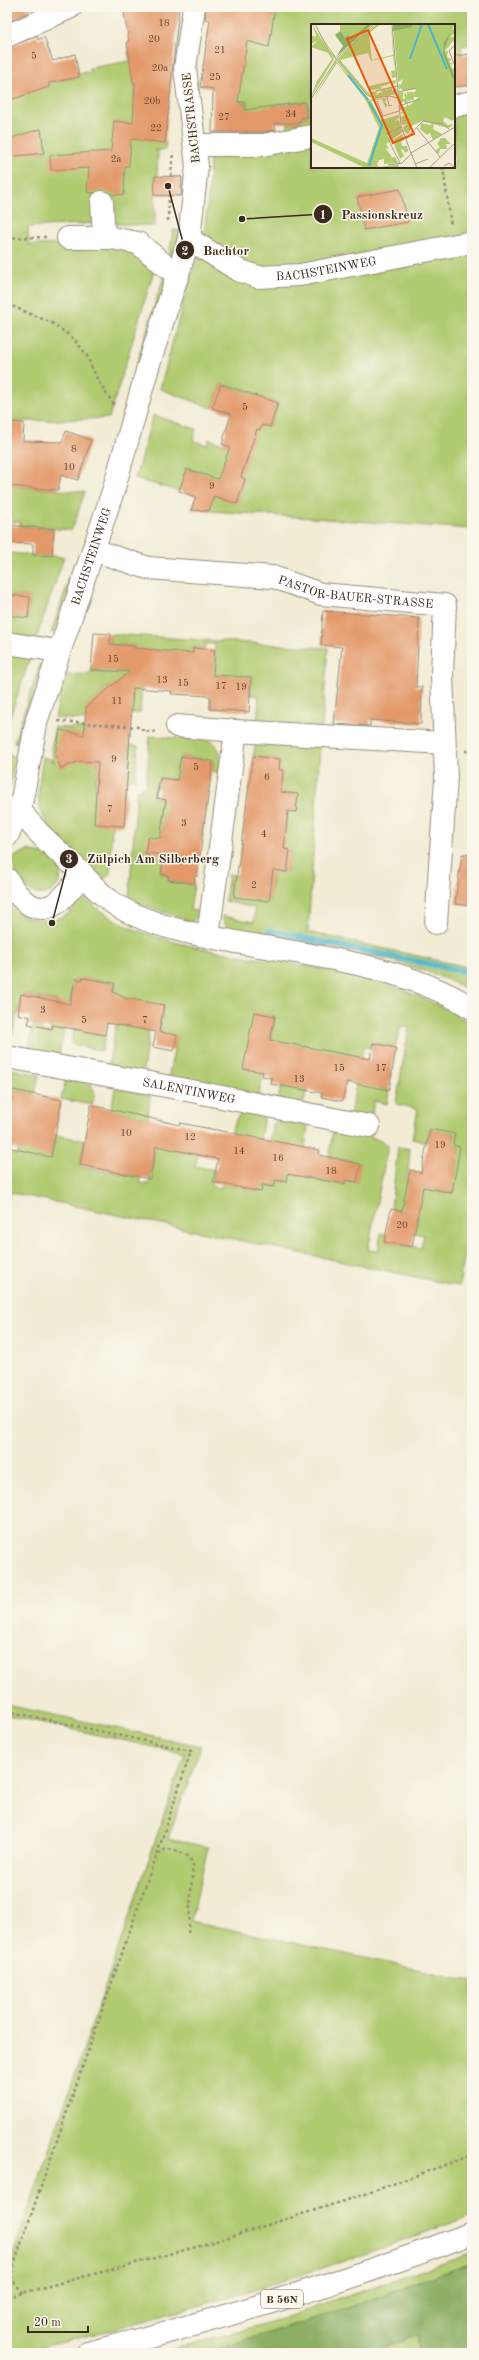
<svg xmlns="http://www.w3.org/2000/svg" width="479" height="2360" font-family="'Old Standard TT',serif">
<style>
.green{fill:#b1cb71;stroke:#767a48}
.forest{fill:#8caf63;stroke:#646c40}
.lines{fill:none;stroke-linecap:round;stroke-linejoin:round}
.stream{stroke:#4bb4c9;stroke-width:6}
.building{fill:#e39969}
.minor-casing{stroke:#968b7a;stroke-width:24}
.major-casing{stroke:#968b7a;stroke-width:24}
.path{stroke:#968b7a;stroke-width:2.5;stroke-dasharray:3 3;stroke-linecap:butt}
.minor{stroke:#fff;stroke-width:22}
.major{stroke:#fff;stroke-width:22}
.labels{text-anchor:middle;stroke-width:3;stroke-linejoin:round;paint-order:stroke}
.number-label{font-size:10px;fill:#654631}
.shield{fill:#fbf7ec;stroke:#75685c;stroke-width:1}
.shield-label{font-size:11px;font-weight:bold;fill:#3b2a1e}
.street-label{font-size:12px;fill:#3b2a1e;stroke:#fbf7ec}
.inset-river{fill:none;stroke:#4bb4c9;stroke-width:2}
.inset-road{fill:none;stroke:#a99e8c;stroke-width:1}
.view{fill:#e8590c;fill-opacity:0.15;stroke:#e8590c;stroke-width:2}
.inset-edge{fill:none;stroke:#3b2a1e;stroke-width:2}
.leader{fill:none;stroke:#3b2a1e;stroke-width:1.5}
.callout-dot{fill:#3b2a1e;stroke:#fbf7ec;stroke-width:1.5}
.mark-label{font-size:12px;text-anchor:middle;font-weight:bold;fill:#fff}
.callout-label{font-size:13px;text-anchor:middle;font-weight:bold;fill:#3b2a1e;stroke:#fbf7ec;stroke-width:3;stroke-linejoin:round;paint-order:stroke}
</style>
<rect width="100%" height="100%" fill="#fbf7ec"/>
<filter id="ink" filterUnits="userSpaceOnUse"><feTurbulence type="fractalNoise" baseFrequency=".025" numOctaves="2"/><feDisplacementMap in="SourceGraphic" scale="8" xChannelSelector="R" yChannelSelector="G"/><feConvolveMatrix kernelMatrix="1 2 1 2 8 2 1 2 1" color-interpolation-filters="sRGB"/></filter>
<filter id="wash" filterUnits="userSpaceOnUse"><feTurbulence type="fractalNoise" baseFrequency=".012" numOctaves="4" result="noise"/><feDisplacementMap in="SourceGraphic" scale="16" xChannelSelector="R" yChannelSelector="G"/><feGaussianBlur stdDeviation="0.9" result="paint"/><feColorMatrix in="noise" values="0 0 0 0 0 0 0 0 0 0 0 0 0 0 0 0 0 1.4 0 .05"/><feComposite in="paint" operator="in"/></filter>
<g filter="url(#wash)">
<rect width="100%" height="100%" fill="#f2ecd5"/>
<!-- green -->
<path class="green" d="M275,7H472V12L469,13L472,44L461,46L462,55L454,56V25H312V130L287,135L288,123H300L301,118L308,117L306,102L273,106V109L245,110V102L238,101L235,90L242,73L244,62L235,38L257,41V44L266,46Z
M128,52L148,53L134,99L146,110L143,140L166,142L165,150H154H158L157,176H155V226L98,223L28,227L29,245L93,243L138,254L155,267L109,418L7,422V158L11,157H7V101L52,81L53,62L57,60L61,81L79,77L78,73L90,72L89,68L130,61Z
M472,110V529L209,511L214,496L237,503L245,479L222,471L218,479L187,469L179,491L135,479L153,415L196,429L193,440L207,445L209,439L249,453L228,426L262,425L270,427L278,403L221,384L212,408L160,389L183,303L204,236L209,188L210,151L312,143V167H454V113Z
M173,230L182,231L176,259L169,260Z
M164,276L168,280L121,424L142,345Z
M7,486L85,492L72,530L20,526V522H11V511L7,510Z
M7,553L64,557L36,639L7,637V615L28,618L30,597L7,595Z
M75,562L79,564L55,632L51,633Z
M111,634L328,648L322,727L257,722L259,696L250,695L251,678L212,675L215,644H205V648H193L192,662L174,651L154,650L142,681L140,713H131L133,690L106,688L99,697L103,721L55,718L59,698L67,675L90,674L91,670L133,672L134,646L110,644Z
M7,652L31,655L7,726Z
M40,664L43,667L18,743L14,742Z
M55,727L89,729L98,766L128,768L130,745L138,746L135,780L95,778L96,791L112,825L110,873L103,880C80,858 46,837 39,803C37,789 41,771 43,757L53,760L54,763L51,748Z
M150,736L212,741C223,750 221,760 219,773L212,771L213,761L181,756L177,780L160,778L159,787H155L154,798L166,800L164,851L161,874L169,876L168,881L194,884L190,910L202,912L192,922L140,904L129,898L137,791L146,785Z
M256,743L320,746L308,932L472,968V992C408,955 311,945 239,932C228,929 225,927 222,916L254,922L255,908L225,901L229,874L237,876L269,901L273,871L287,872L288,860H290L291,851L281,849L276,792L282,782L283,771L279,770L280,759L253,756Z
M10,754L15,758L7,802V762Z
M28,850L48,856L61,867L60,882C40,913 8,878 14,857Z
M82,897C100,910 118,924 139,931C208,956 284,959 355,975C398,985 435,1002 472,1024V1218L459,1286L7,1192V1153L17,1156L23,1116L51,1157L55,1135L84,1140L80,1167L137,1176L141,1177L140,1183L149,1184L157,1139L175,1150L198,1155L195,1166L215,1170L212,1186L221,1188C227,1169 227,1124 242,1112L264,1117L251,1190L261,1185L274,1187L276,1180L286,1182L293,1145L269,1141L273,1125L277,1120L308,1125L304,1154L305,1177L344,1184L345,1180L357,1182L360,1164L329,1157L333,1129L366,1134L388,1145L368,1250L378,1251L381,1233L386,1235L385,1242L421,1248L424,1235L414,1233L418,1214L391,1209L398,1147L410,1149L407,1184L452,1193L460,1147L453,1145L455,1134L430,1129L427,1142L412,1139L418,1109L396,1104L409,1027L401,1026L395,1047L373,1043L372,1048L363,1047L361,1060C332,1046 298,1055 267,1059L275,1016L254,1013L264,1072L258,1097L168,1079L177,1036L159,1032L164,1005L128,1026L149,1031L142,1075L108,1068L121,997L113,996L115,983L83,978L82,980L75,979L58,1059L28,1054L33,1025L42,1027L41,1032L49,1034L57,1001L22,994L9,1049H7V904C20,917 44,925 62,917C71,914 77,904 82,897Z
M74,1029L105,1035L102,1051L71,1044Z
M7,1068L39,1075L35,1094L13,1090L7,1121Z
M358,1075L365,1085L389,1090L387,1104L374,1101L371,1119L350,1115Z
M66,1078L91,1084L95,1093L92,1105L61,1099Z
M308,1085L303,1105L278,1101L281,1086Z
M115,1088L150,1095L148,1118L111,1110Z
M7,1705L201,1746L168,1839L208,1847L191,1921L472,1981V2215C324,2272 171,2316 18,2353H7V2272L185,1754L7,1715Z
M472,2253V2263L326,2315L203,2353H160L281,2319Z
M418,2335L419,2353H371Z"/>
<!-- forest -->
<path class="forest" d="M472,2263V2353H419L418,2335L371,2353H203L326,2315Z"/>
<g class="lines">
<!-- stream -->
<path class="stream" d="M269,931L472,973"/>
</g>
<g id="blocks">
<!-- building -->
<path class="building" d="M7,7H27L29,12L7,22Z
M123,7H179L165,143L131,139L129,166H125L124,195L111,194L102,190L94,193L87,192L89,168L51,170L50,155L111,151L114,121L133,123L135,83H133L127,42L129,41Z
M206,7H275L269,47L247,41L238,102H245V110L305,102L308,117L301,118L300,123H275L276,130L262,132H212L213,89L200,87L210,20L205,19Z
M37,36L38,40L44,37L53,61L75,54L79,77L49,83V87L7,101V48Z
M472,54V85L454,87V56Z
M41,129L44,153L7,157V139Z
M155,176L182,177L181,196L154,195Z
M400,189L408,222L364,230L357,197Z
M221,384L278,403L270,427L262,425L260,430L257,429L241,477L245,479L237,504L214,496L209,511L191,510L196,497L179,491L187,469L218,479L230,447L222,444L231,414L212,408Z
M7,422L24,423L23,441L62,442L66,431L91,440L78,480L61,475L58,490L7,486Z
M7,525L54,529L52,556L33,555V544L7,543Z
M7,595L30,597L28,618L7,615Z
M323,611L419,618L416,687H422L421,724L370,720V726L334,724L342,647L321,645Z
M94,633L111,634L110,644L134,646V648L193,653V648L215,650L213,675L251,677L249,712L210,709V696L171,694L172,691L133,688L124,826L94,824L98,762L79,761L61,769L55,754L60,730L84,735L86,707L129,672L91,670Z
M181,756L213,761L197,876H195L194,884L168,880L169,876L161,874L164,855L145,853L148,837L160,838L166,800L157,798L160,778L177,780Z
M253,756L280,759L279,770H283L281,792L298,794L296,812L288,811L284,849L290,850L287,872L273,870L269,901L234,897Z
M462,854L472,855V906L455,904Z
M83,978L115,983L113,992L125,998L164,1005L159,1032L177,1035L174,1051L153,1047L156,1032L107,1023L105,1035L53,1025L52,1029L28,1024L30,1017L18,1014L21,994L70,1004L75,979L82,980Z
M254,1012L275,1016L270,1040L370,1059L373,1043L396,1048L389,1090L347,1082L342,1101L321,1097L322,1093L271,1084L272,1078L262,1076L263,1072L243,1069Z
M13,1090L62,1100L51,1157L7,1147V1121Z
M91,1105L180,1125V1123L320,1150L319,1155L361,1164L357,1182L345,1180V1184L287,1174L286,1182L276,1180L274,1187L262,1185L261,1192L213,1182L218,1159L156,1146L150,1179L80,1165Z
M430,1129L455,1134L453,1145L460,1147L452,1193L423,1187L412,1247L384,1242L391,1209L402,1211L410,1170L421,1173Z"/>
</g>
</g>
<g filter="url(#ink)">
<use href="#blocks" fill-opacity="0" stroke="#968b7a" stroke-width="1"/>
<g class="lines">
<!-- minor casing -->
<g class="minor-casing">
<g id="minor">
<path d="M7,36L71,7"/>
<path d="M454,106L472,102"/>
<path d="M196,145H263L312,136"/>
<path d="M102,202L104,238"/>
<path d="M68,238H112L138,243L178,276"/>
<path id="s1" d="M189,239L238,270L258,277L300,275L472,242"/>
<path id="s2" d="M93,550L148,568L273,577L321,594L445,605L442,674L446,778L436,923"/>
<path d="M7,643L58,651"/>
<path d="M177,726L236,731L208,936"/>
<path d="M236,731L444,743"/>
<path d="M20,810C35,832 53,846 72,864C89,880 101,897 121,908C155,927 194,934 231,941C312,956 401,964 472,1008"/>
<path id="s3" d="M7,836L20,810L37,719L114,488L148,367L189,239L197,166L185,68L194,7"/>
<path d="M7,879C18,899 38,920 60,900C68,893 75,883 83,874"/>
<path id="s4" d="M7,1057L166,1086L369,1126"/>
</g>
</g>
<!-- major casing -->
<g class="major-casing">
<path id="major" d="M88,2353C218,2320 347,2282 472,2233"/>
</g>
<!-- path -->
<path class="path" d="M443,167L451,225
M171,176L173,152
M168,221L169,196
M7,238L47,237
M7,304L52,323L74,339L86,354L98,381L115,406
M58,721L139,727L144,731L157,732
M7,750L9,743
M465,751H472
M7,1711L191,1751L157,1854
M23,2293L12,2279V2270L154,1861L157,1855L166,1849C178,1850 188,1853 193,1864L188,1936
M7,2297L200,2246L360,2196L472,2155"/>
<!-- minor -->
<use href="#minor" class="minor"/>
<!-- major -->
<use href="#major" class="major"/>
</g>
</g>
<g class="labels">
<!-- number labels -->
<g class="number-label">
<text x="164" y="26">18</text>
<text x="154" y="42">20</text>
<text x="220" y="53">21</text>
<text x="34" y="59">5</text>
<text x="160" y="71">20a</text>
<text x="215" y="80">25</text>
<text x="152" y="104">20b</text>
<text x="291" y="117">34</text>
<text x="224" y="120">27</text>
<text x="156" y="131">22</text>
<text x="116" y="162">2a</text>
<text x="245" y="410">5</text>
<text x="74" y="452">8</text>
<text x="69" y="470">10</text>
<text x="212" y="489">9</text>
<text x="113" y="662">15</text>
<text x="162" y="683">13</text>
<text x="183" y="686">15</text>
<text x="221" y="689">17</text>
<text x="241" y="690">19</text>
<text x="117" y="704">11</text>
<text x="114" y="762">9</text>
<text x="196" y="770">5</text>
<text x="267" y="780">6</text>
<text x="110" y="812">7</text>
<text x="184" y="826">3</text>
<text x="264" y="837">4</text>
<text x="254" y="888">2</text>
<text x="43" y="1013">3</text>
<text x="84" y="1023">5</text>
<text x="145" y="1023">7</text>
<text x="339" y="1071">15</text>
<text x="381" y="1071">17</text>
<text x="299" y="1082">13</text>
<text x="126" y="1136">10</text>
<text x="190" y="1140">12</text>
<text x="440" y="1148">19</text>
<text x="239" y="1154">14</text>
<text x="278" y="1161">16</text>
<text x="331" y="1174">18</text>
<text x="402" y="1228">20</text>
</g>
<!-- shield labels -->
<rect class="shield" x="261" y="2290" width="42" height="18" rx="3"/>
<g class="shield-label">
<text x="282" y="2303">B 56N</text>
</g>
<!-- street labels -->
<g class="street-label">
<text transform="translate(191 118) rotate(-96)" y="4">BACHSTRASSE</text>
<text dy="4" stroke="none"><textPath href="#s1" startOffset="148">BACHSTEINWEG</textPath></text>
<text dy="4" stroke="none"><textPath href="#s3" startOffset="293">BACHSTEINWEG</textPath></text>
<text dy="4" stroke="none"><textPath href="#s2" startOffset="268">PASTOR-BAUER-STRASSE</textPath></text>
<text dy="4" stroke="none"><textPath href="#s4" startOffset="185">SALENTINWEG</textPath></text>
</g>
</g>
<!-- overview -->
<g transform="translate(311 24)">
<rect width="144" height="144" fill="#f2ecd5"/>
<path d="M1,0L23,35L0,73L6,57L21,35L17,29L0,23L7,16L0,20V11L4,13L5,11ZM29,0H57L39,15L34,14L30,7L13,16L25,33L43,14L59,1L62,0L24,34L5,5L13,16L29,7ZM65,0H70L58,9L61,36L82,31L80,0L85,53L81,54L80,47L84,46L82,32L60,37L57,29L29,36L60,72L58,62L85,56L84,60L81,59L82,63L80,59L69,63L71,65L60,66L61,68L66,67L65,71L70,68L72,70L70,66L75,65L76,68V65L81,64V67L85,63L86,70L65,74L59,72L55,70L26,36L45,16ZM82,0H144L141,6L144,4V9L139,13H144V20L142,17L134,27H137L136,33L140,35L138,38L142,40L139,41L142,45L144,44V96H141L143,98L134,93L132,97L137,101L142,100L141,102L137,104L111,97L102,101L97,110L93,107L92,103L97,100L91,101L90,93L95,91L90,88L94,87L89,86V82L95,83L96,80L98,82L108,73H103L102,77L99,75V78L96,75L97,79L94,80L93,77L89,81L87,69L92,68V75H94L93,68L96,71V68H104L105,65L93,67L89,64L88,67L87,60L90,61L92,55L87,58ZM25,37L59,76L61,75L76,74L74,78L77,82L74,83L71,75L60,77L70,96L88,91V94L83,97L88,96L91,107L75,120L78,125L74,124L81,133L79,134L84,133L87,139L73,140V135L68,136L66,141L68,143L90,140L87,141L89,144H54L0,118V114L56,139L68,104L54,75L26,39L0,79ZM110,99L119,101L123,99L122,105L131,110L122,116L119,109L116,111L109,105ZM91,110L93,116L90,118L91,122H96L97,127L94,129L92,125L90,126L93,132L89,135L83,120H81L79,117L82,119V116ZM130,114H134L140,120H135L136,125H129L128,130L124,127L129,123L126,120Z" fill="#b1cb71"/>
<path d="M57,0H61L25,33L32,22L24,11L30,7L34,14L37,11L39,15ZM82,0H102L101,3L82,7ZM139,9L133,27L144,54L142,55L132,30L133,18Z" fill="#8caf63"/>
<path class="inset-river" d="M117,0L136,45M99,35L111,0M37,51L57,76M58,78L71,101L58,142"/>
<path class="inset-road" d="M4,0L18,27L56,71L63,74L79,72L86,74M81,0L90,102L100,129M144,21L138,27L144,42M65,67L86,62M87,68L105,64M76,72L78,82L81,81M0,75L27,33L63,0M66,77L72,92L88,87M88,82L109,75M106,104L129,133M75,110L90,103M95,115L112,97L132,100L138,105M100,129L144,103M100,129L106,144M89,139L78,117L92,107M91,139L100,130M104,140L117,135M77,141L91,139M133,142L138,139L144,144M118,144L144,119"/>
<path class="view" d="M57,6L103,110L82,119L36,15Z"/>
<rect width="144" height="144" class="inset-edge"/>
</g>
<!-- callouts -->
<path class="leader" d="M242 219L323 214M168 186L185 250M52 923L69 859"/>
<g class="callout-dot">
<circle cx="242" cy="219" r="4"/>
<circle cx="168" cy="186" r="4"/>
<circle cx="52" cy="923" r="4"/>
<circle cx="323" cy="214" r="10"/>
<circle cx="185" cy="250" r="10"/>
<circle cx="69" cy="859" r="10"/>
</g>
<g class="mark-label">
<text x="323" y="219">1</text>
<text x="185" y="255">2</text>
<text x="69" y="863">3</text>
</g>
<g class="callout-label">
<text x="382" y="219">Passionskreuz</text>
<text x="226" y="255">Bachtor</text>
<text x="153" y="863">Zülpich Am Silberberg</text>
</g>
<!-- margin -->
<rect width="479" height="2360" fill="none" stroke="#fbf7ec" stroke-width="24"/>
<!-- scale -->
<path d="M28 2326v6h60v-6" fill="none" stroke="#3b2a1e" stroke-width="2"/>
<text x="34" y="2326" font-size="12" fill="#3b2a1e" stroke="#fbf7ec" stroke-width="3" paint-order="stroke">20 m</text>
</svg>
